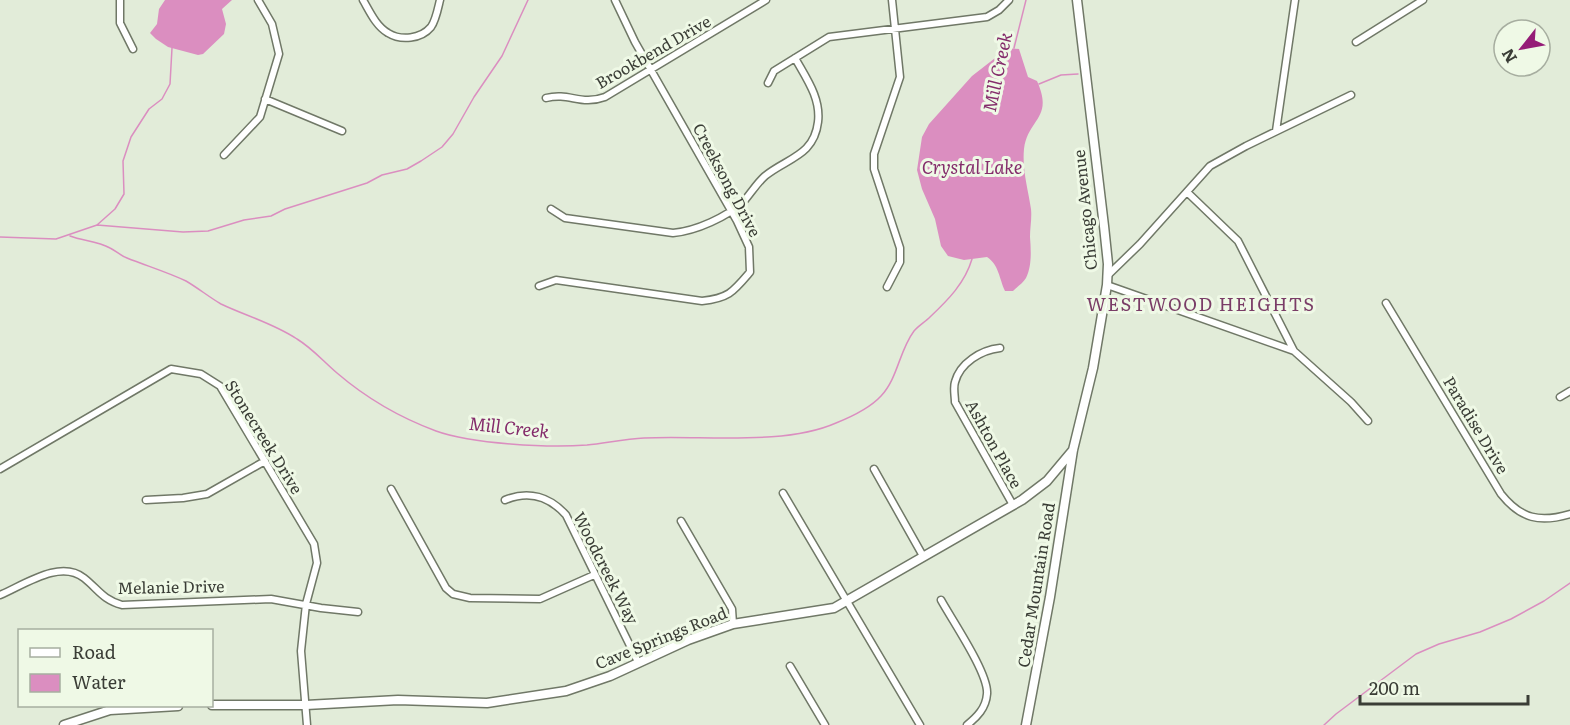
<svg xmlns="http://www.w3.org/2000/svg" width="1570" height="725" font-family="Literata,serif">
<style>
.water{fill:#db8ec0}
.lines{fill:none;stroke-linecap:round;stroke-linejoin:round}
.stream{stroke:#db8ec0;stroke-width:1.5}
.street-casing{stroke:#707867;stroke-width:9}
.secondary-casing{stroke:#707867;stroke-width:11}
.street{stroke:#fff;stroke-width:6}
.secondary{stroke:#fff;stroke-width:8}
.labels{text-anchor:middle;stroke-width:6;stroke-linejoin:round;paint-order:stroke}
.street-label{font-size:16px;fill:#3a3d36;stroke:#eff9e6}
.water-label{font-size:18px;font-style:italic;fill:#842c6b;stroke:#eff9e6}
.neighbourhood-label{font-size:18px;letter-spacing:1.5px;fill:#7a3d67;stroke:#eff9e6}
</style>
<rect width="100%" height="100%" fill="#e2ecd9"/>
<!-- water -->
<path class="water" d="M165,0H232L222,9L226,24L224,34L203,54L198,55L168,47L156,39L150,33L157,24L159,9Z
M1008,48L1019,49L1028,77L1037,81C1054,119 1028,118 1024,149C1022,170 1028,189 1031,209C1032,218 1030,228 1030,237C1031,250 1032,266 1026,278C1023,283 1017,287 1013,291H1005C999,278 999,265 987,257L964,260L948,256L941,246L935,219L922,189L917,170L922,137L929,124L972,76Z"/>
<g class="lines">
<!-- stream -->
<path class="stream" d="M1014,48L1026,0
M1039,84L1061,75L1078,74
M97,225L183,232L208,231L244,220L271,216L285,209L367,183L382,175L407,169L421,161L442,147L453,134L474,97L502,56L528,0
M70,236C83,241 97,241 110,248C116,251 121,256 127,258C147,266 167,272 186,281C198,288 209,297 221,304C246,316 273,323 297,339C312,348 324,362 337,373C365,397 401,418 436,431C472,444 548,448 587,445C606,443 625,439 644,438C702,435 784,446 836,423C851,417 870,408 881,396C898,378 899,351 914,331C918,326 925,322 930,317C948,300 965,283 972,259
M0,237L56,239L97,225L115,209L124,194L123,161L131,137L149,109L162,99L170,84L172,48
M1324,725L1336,714L1416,654L1439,644L1480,632L1511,619L1544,601L1570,583"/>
<!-- street casing -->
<g class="street-casing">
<path id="street" d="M120,0V23L133,49
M363,0C370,12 376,26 388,33C401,41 421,39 431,27C436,20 438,8 440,0
M1356,42L1423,0
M768,83L774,71L829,37L987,17L999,10L1009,0
M546,98C570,92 580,106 605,97L766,0
M265,99L342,131
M1276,131L1295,0
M224,155L260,117L279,54L272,24L258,0
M1187,192L1238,241L1294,351
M551,209L565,218L673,233C696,231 727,217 744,201C751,193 757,183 765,176C787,158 814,156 818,122C821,98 806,78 795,58
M1107,276L1140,244L1210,166L1246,146L1351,95
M1107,285L1294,351L1351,402L1368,421
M539,286L556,280L702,301C729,298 733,292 750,272L749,247L737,221L635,42L615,0
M887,287L900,262V248L874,169V154L900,77L892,0
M1386,303L1501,494C1521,519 1540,523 1570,514
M1000,348C981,350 960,363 955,382C953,388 955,396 955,402L1013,505
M1560,397L1570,391
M0,469L171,369L201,374L220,386L314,544L317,563L306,604L301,651L307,725
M874,469L923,556
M391,489L446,588L453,594L470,598L540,599L594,575
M783,493L920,725
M146,500L183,498L207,494L265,461
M505,500C529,490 550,497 566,515L638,662
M681,521L732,609L733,624
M0,595C24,585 60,559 84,578C99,590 102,599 122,605L271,599L321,608L358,612
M941,600C952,620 989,674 987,694C986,708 977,717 967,725
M790,666L825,725"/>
</g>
<!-- secondary casing -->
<g class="secondary-casing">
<path id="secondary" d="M212,705H306L398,700L487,703L566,691L610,676L688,640L733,624L834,608L1022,500L1047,481L1073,450
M64,725L110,710L178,706
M1026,725L1050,597L1073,450L1093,368L1107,285L1108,264L1104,226L1077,0"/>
</g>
<!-- street -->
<use href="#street" class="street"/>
<!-- secondary -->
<use href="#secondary" class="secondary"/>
</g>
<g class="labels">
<!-- street labels -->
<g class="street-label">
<text transform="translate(653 52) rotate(-30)" y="6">Brookbend Drive</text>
<text transform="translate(727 180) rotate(62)" y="6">Creeksong Drive</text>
<text transform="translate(1085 210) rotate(-96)" y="6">Chicago Avenue</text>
<text transform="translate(1476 425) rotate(59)" y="6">Paradise Drive</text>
<text transform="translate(264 437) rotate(58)" y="6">Stonecreek Drive</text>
<text transform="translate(994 444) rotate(61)" y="6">Ashton Place</text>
<text transform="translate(606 568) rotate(63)" y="6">Woodcreek Way</text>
<text transform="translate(1036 585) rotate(-81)" y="6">Cedar Mountain Road</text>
<text transform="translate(171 587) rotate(-1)" y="6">Melanie Drive</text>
<text transform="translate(661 638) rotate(-22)" y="6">Cave Springs Road</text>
</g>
<!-- water labels -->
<g class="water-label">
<text transform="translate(998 72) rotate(-78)" y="6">Mill Creek</text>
<text x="972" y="174">Crystal Lake</text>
<text transform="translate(509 428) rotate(6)" y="6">Mill Creek</text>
</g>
<!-- neighbourhood labels -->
<g class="neighbourhood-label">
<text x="1201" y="311">WESTWOOD HEIGHTS</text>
</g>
</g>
<!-- legend -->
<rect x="18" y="629" width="195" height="78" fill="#eff9e6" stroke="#a7aea0" stroke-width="1.5"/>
<rect x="30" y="648" width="30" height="9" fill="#ffffff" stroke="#a7aea0" stroke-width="1.5"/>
<text x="72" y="659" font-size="18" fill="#3a3d36">Road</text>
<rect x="30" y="674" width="30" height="18" fill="#db8ec0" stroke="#a7aea0" stroke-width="1.5"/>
<text x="72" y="689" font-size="18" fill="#3a3d36">Water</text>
<!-- north arrow -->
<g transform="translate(1522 48) rotate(239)"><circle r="28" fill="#eff9e6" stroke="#a7aea0" stroke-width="1.5"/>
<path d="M0-4.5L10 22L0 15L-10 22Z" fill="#951c77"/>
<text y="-9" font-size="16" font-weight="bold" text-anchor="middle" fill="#3a3d36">N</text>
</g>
<!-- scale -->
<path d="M1360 695v9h168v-9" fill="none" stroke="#3a3d36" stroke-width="3"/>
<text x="1369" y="695" font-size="18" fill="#3a3d36" stroke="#eff9e6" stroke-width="4.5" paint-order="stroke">200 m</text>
</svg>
